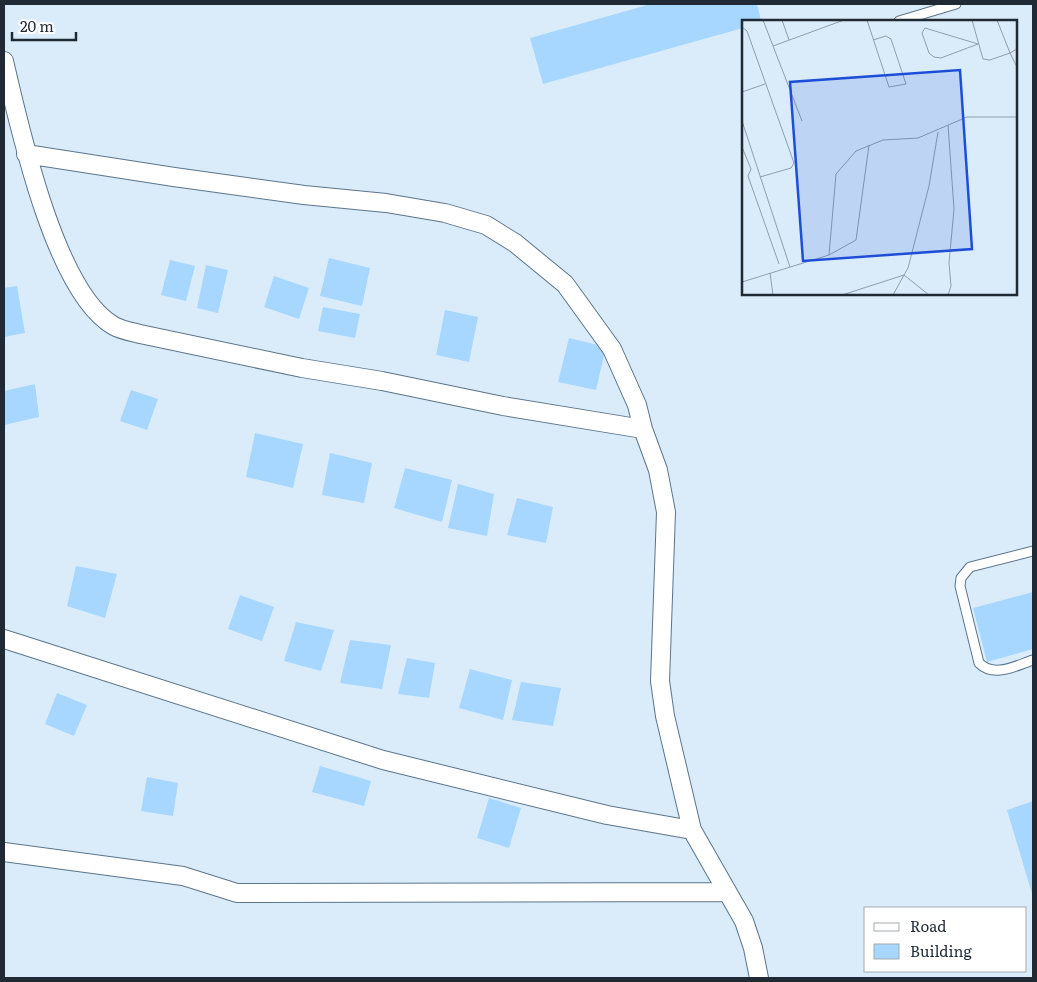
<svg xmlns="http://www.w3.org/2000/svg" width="1037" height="982" font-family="Literata,serif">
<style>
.building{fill:#a7d7ff}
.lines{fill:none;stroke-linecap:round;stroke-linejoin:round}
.service-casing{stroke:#5b758b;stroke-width:11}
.minor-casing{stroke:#5b758b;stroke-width:20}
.service{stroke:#fff;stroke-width:9}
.minor{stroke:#fff;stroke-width:18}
.inset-road{fill:none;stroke:#8f9eab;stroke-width:1}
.view{fill:#1d4ed8;fill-opacity:0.15;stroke:#1d4ed8;stroke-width:2.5}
.inset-edge{fill:none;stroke:#1f2a34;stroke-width:2.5}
</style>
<rect width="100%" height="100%" fill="#daecfa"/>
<!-- building -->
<path class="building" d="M651,4H757L761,21H743V28L543,84L530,38Z
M329,258L370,268L362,306L320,296Z
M170,260L195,266L186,301L161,295Z
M206,265L228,270L218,313L197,308Z
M274,276L309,288L299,319L264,307Z
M17,286L25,333L4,337V288Z
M323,307L360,314L355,338L318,331Z
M445,310L478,317L469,362L436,355Z
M569,338L606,347L596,390L558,382Z
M35,384L39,417L4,425V391Z
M131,390L158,399L147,430L120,421Z
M255,433L303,444L293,488L246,477Z
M330,453L372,463L364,503L322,495Z
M405,468L452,480L442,522L394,508Z
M458,484L494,494L487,536L448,528Z
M517,498L553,507L546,543L507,535Z
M76,566L117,574L105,618L67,606Z
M1033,592V649L987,662L973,608Z
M240,595L274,607L262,641L228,629Z
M296,622L334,630L321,671L284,661Z
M350,640L391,645L382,689L340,683Z
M407,658L435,663L429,698L398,694Z
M470,669L512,680L503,720L459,708Z
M521,682L561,688L553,726L512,720Z
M57,693L87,705L74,736L45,724Z
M320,766L371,781L364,806L312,792Z
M147,777L178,783L173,816L141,811Z
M489,798L521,808L509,848L477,838Z
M1033,801V897L1007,810Z"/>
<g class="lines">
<!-- service casing -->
<g class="service-casing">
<path id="service" d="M899,21L956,4
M1033,551L970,567L961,578L960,586L979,663C994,678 1015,666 1033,660"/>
</g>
<!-- minor casing -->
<g class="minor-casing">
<path id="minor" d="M4,61C19,125 55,293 114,326C121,330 132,332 140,334L302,368L382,381L503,406L643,429
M26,154L174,177L304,195L386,203L445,213L486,225L515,243L565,284L612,349L637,405L643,429L658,470L666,512L660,681L665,716L692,830L744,921L753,948L759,978
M4,639L383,760L607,815L692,830
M4,852L183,876L237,893L727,892"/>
</g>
<!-- service -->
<use href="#service" class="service"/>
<!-- minor -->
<use href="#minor" class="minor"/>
</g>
<!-- overview -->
<g transform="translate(742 20)">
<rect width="275" height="275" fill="#daecfa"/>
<path class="inset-road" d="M21,0L60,101M40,0L47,20M125,0L147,67L164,64L149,19L144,16L131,20M230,0L241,39L248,40L268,33L275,47M255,0L268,33L275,29M0,7L5,11L52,143L49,148L18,157M183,8L236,24L199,38L192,37L187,33L180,13ZM31,26L102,0M0,72L23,64M0,101L48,247M206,105L212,189L207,243L209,266L206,275M0,127L9,149L6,156L37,244M87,235L94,154L114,131L141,120L176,118L225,97H275M28,253L31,275M0,262L87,235L114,220L127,125M100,275L162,255L166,248L187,166L196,112M151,275L162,255L187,275"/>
<path class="view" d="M218,50L230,229L61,241L48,62Z"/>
<rect width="275" height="275" class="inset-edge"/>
</g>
<!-- border -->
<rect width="1037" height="982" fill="none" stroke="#1f2a34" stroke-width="10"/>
<!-- legend -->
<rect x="864" y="907" width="162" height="65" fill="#ffffff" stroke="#a5aaae"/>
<rect x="874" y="923" width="25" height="8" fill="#ffffff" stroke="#a5aaae"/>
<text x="910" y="932" font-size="15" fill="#1f2a34">Road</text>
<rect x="874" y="944" width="25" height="15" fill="#a7d7ff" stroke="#a5aaae"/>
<text x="910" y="957" font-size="15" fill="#1f2a34">Building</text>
<!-- scale -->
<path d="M12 32v8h64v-8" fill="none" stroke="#1f2a34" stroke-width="2.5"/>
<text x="20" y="32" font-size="15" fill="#1f2a34" stroke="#ffffff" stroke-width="4" paint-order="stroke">20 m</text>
</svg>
